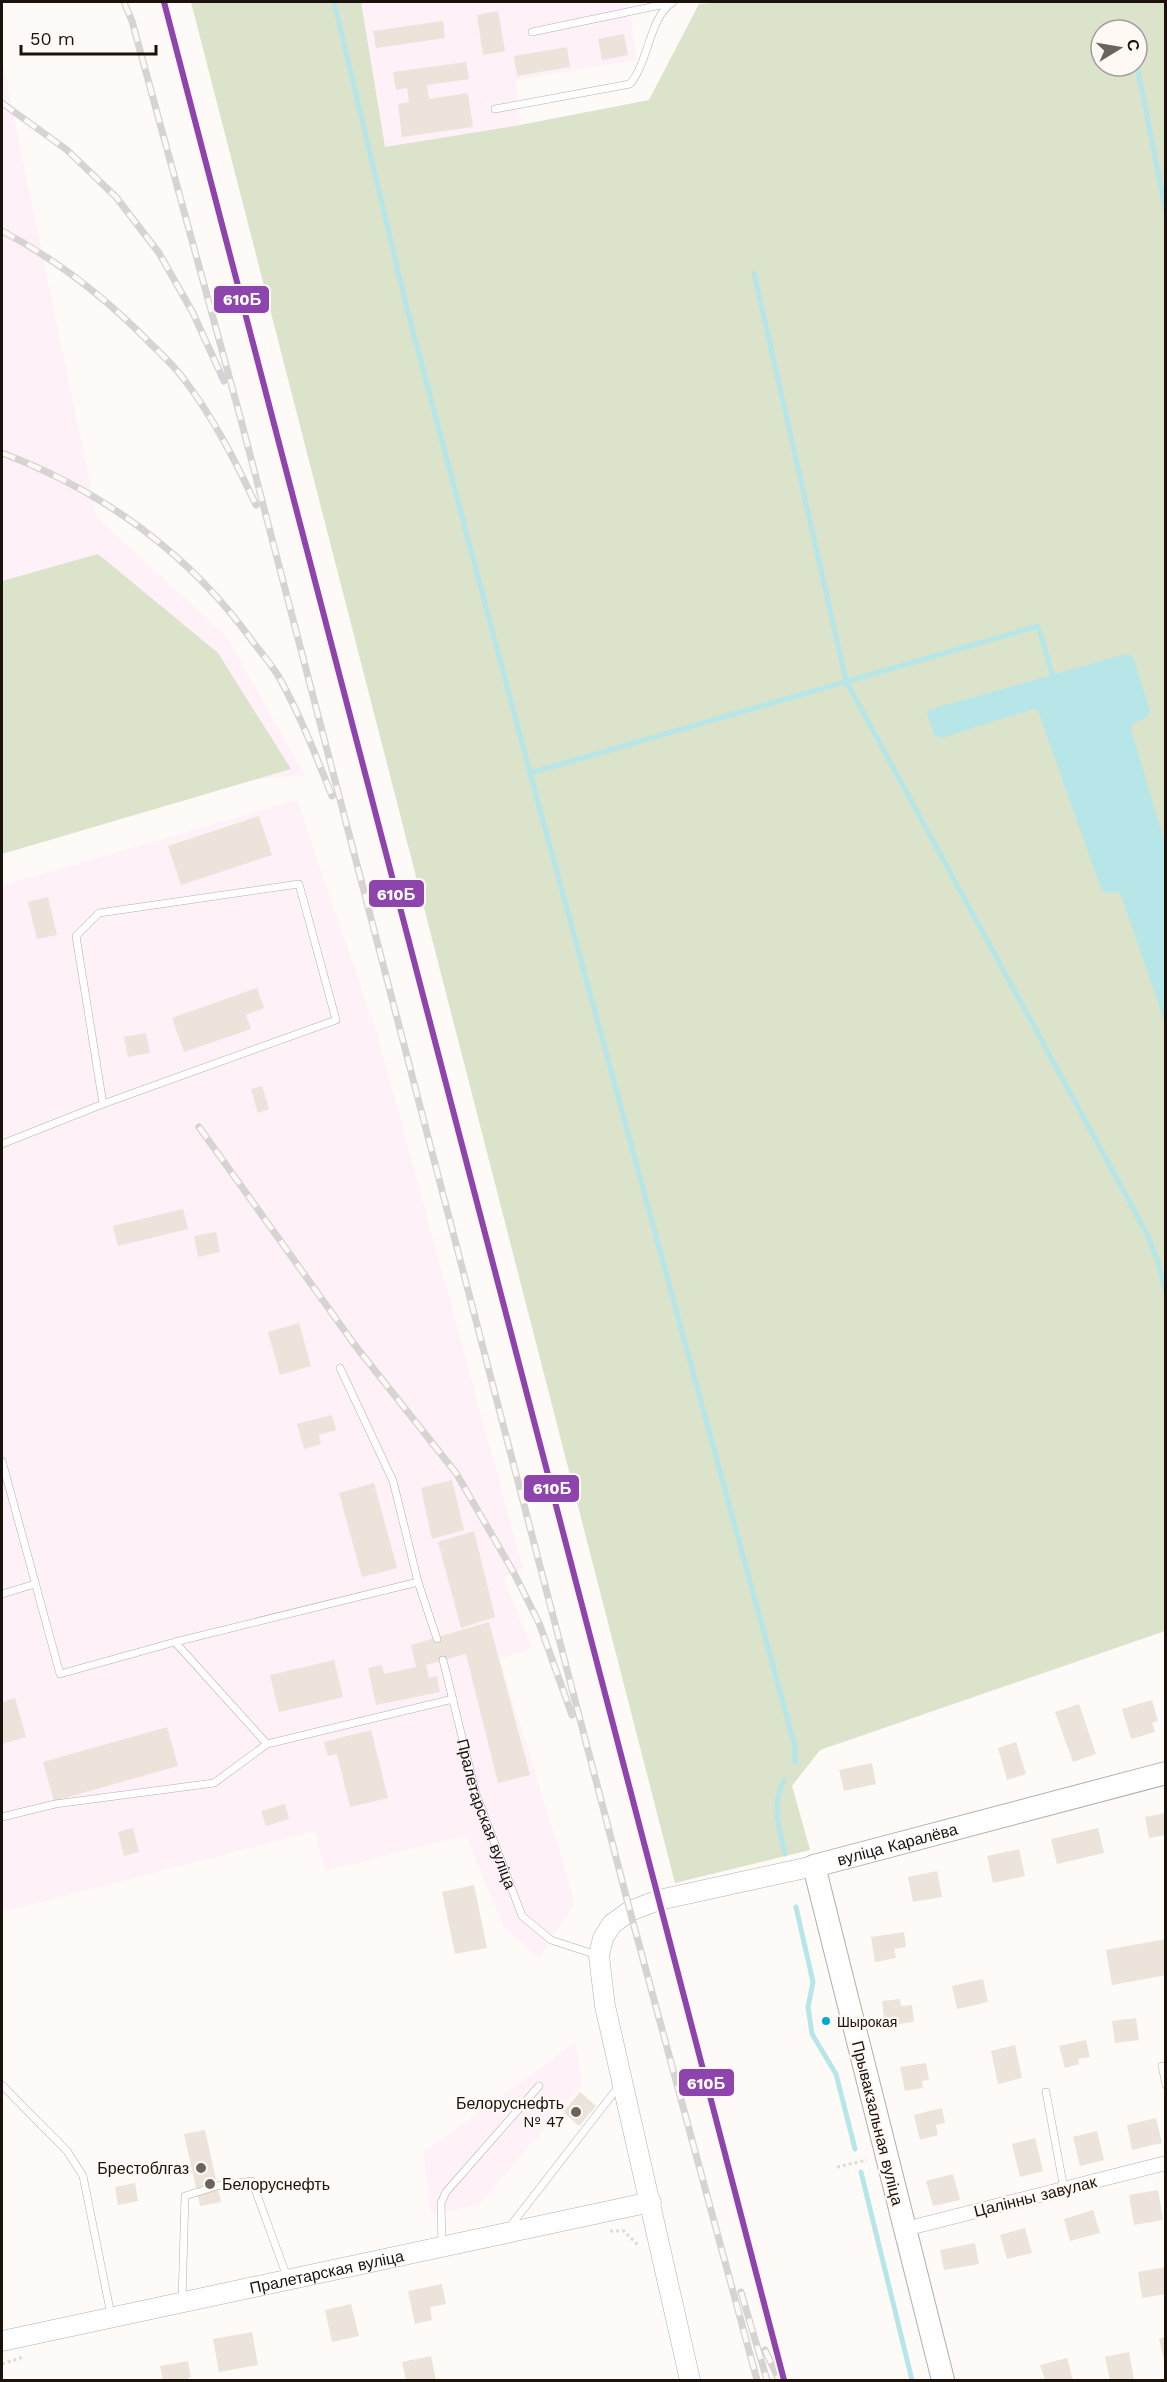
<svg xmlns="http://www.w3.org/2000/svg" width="1167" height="2382" font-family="'Work Sans',sans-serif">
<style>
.industrial{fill:#fef1f7}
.green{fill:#dbe3ca;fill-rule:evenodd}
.water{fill:#b7e6e8}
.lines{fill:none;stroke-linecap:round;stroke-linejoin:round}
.stream{stroke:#b7e6e8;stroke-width:5}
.building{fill:#ece3da}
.service-casing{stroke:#b4aeaa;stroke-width:8}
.minor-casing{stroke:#b4aeaa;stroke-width:15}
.secondary-casing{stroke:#b4aeaa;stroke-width:21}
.primary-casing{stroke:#b4aeaa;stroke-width:24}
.path{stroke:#dddbdb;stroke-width:3;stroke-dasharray:3 3;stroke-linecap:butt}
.service{stroke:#fffefe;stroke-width:7}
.minor{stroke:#fffefe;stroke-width:14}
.secondary{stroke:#fffefe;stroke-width:20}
.primary{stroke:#fffefe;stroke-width:22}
.rail-casing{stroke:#d5d4d3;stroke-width:7}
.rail{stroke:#fff9f5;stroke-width:4.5;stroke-dasharray:14;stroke-linecap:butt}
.rail-1-casing{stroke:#fff9f5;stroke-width:10}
.rail-1{stroke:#8e44ad;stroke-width:6}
.bus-dot{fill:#00a9ce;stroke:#fff9f5;stroke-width:2}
.poi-dot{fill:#6b635e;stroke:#fff9f5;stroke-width:2}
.labels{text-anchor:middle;stroke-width:4.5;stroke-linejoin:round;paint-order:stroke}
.bus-label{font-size:14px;fill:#1c120c;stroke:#fff9f5;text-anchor:start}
.street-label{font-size:16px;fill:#1c120c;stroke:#fff9f5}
.poi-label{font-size:16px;fill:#1c120c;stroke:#fff9f5;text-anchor:end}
.line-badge{stroke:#fff9f5;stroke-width:2}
.badge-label{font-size:16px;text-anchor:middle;font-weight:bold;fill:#fff}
</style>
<rect width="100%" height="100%" fill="#fdfaf7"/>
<!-- industrial -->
<path class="industrial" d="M361,2H629L636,60L516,80L520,125L385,147Z
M2,60L97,518L226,636L305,775L207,783L2,842Z
M297,800L378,1037L523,1569L503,1578L532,1648L500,1659L575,1903L539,1958L504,1927L466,1835L325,1871L315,1831L2,1912V886Z
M575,2043L583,2084L479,2204L432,2215L423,2153Z"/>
<!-- green -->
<path class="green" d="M191,2H361L385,147L520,125L649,100L699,4L725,2H1165V1631L820,1750L792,1786L810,1850L675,1883ZM1101,30H1137V66H1101Z
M98,554L218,653L291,769L2,854V581Z"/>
<!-- water -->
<path class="water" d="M1126,654L1133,657L1150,710L1147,717L1134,723L1131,729L1165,844V1023L1121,895L1117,892L1109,893L1102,891L1038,711L1033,709L941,738L934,735L927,714L928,710Z"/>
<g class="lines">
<!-- stream -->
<path class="stream" d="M334,2L407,309L530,773L795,1747V1763
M1128,24L1130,30
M1137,66L1166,213
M754,273L846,681L1147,1234L1157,1259L1166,1292
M530,773L1038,626L1052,674
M784,1780C771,1806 779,1827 785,1854
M796,1907L813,1982L808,2007L812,2034L836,2074L855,2149
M861,2172L912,2380"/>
</g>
<!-- building -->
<path class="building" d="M498,11L505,51L483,55L477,15Z
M443,21L445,38L376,48L373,31Z
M624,34L628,55L602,60L598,39Z
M567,47L570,67L517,76L514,56Z
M466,62L469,79L427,85L429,99L468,93L473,127L402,137L398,104L409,102L407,88L396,90L393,72Z
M259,816L272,855L181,885L168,846Z
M48,897L57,935L37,939L28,902Z
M257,988L264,1008L246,1015L251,1029L184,1052L172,1018Z
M146,1033L150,1053L128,1057L124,1037Z
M262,1086L269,1109L258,1113L251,1089Z
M183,1209L188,1229L118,1246L113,1226Z
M216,1232L220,1252L198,1257L194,1236Z
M299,1323L311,1366L280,1375L268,1332Z
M332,1415L336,1430L319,1435L321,1444L304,1449L297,1424Z
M452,1480L464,1530L432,1539L421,1488Z
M374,1483L397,1568L362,1577L339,1493Z
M474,1531L495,1617L461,1628L438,1542Z
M489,1622L530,1775L498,1783L466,1654L426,1665L429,1678L437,1676L440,1692L376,1705L368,1668L382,1665L384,1674L416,1667L411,1645Z
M334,1660L343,1697L279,1712L270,1675Z
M15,1698L26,1737L2,1744V1702Z
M1152,1700L1158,1721L1152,1723L1155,1732L1131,1739L1122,1709Z
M1079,1704L1096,1754L1073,1762L1055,1712Z
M167,1727L178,1766L54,1801L43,1762Z
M371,1730L388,1798L350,1807L337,1754L328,1756L324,1742Z
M1016,1742L1026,1774L1007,1780L998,1748Z
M872,1763L876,1784L844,1791L839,1770Z
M285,1804L289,1819L266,1826L261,1811Z
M1166,1813V1835L1149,1838L1145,1817Z
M133,1828L139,1852L124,1856L118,1832Z
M1098,1828L1104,1853L1057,1864L1051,1839Z
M1019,1849L1025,1876L993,1883L987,1856Z
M937,1871L942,1897L913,1902L908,1877Z
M474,1885L487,1948L455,1954L442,1892Z
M904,1932L906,1947L894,1949L896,1958L875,1962L871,1937Z
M1166,1939V1975L1112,1985L1106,1950Z
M983,1979L988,2002L957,2009L952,1986Z
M900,1999L901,2006L912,2005L914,2022L885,2026L882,2001Z
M1136,2018L1139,2040L1115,2043L1112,2021Z
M1086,2040L1090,2057L1078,2059L1079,2064L1065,2068L1059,2046Z
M1015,2045L1022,2078L998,2084L991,2051Z
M926,2063L929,2080L922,2081L923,2088L905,2091L900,2067Z
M580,2092L596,2106L579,2126L563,2112Z
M942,2108L945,2123L936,2125L938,2135L920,2140L914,2115Z
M1156,2118L1162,2143L1132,2150L1127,2125Z
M205,2130L221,2202L200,2206L184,2134Z
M1097,2131L1104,2160L1080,2166L1073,2137Z
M1035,2138L1043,2171L1020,2177L1012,2144Z
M953,2174L960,2200L933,2206L926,2181Z
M135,2183L138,2201L118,2205L115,2187Z
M1158,2190L1163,2220L1134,2225L1129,2195Z
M1093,2210L1100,2233L1070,2241L1064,2219Z
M1025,2228L1032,2253L1007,2259L1000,2235Z
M975,2243L979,2264L944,2270L940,2250Z
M1166,2267V2294L1142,2298L1138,2272Z
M442,2284L446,2304L430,2307L432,2320L415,2324L408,2291Z
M351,2304L359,2336L332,2342L325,2310Z
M252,2332L258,2365L219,2372L213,2339Z
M1166,2337V2364H1165L1159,2339Z
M1129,2352L1134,2380H1110L1105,2357Z
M431,2356L436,2380H406L402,2362Z
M1067,2358L1073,2380H1045L1040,2365Z
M188,2361L191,2377L188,2378V2380H163L160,2366Z"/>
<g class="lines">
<!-- service casing -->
<g class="service-casing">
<g id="service">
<path d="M532,32L670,3"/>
<path d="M495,109L630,84C649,62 649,17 673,2"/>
<path d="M2,1144L103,1104L336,1020L299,884L99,913L76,936L103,1104"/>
<path d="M340,1368L393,1481L418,1582L437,1639"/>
<path d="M2,1461L60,1674L175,1642L418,1582"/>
<path d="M2,1594L35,1584"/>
<path d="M175,1642L267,1744L453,1699"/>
<path id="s1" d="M443,1660L476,1794L522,1916L551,1940L597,1955"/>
<path d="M2,1817L55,1804L214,1783L267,1744"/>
<path d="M1162,2066L1166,2085"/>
<path d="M2,2085L67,2151L83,2176L111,2315"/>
<path d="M1046,2092L1064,2189"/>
<path d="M508,2229L619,2086"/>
<path d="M442,2244L441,2203L446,2192L539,2086"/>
<path d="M182,2301L185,2196L217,2186L252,2181L287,2277"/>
</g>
</g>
<!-- minor casing -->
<g class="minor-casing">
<path id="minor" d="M905,2229L1166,2163"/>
</g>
<!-- secondary casing -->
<g class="secondary-casing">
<g id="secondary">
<path id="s2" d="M2,2341L651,2202"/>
<path d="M690,2380L605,2006L599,1956L603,1938L612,1924L630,1911L659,1900L814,1866"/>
</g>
</g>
<!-- primary casing -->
<g class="primary-casing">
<g id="primary">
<path id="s3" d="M943,2380L814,1866L1166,1773"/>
</g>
</g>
<!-- path -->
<path class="path" d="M837,2167L867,2160
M610,2231H624L639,2246
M2,2364L23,2357"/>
<!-- service -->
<use href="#service" class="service"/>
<!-- minor -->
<use href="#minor" class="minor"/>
<!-- secondary -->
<use href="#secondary" class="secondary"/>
<!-- primary -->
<use href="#primary" class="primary"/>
<!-- rail casing -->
<g class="rail-casing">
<path id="rail" d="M124,2L132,21L241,420L630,1911L757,2380
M2,103L67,150L116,197L159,253L193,313L224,381
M2,231C59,261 106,298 151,344C162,355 174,366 183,378C213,417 235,460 256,505
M2,453C103,491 190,554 253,642C262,654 273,666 280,679C301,717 316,756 332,796
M199,1127L354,1344L456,1473L514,1573L539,1623L572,1715
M741,2292L767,2380
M765,2350L779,2380"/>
</g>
<!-- rail -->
<use href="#rail" class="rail"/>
<!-- rail-1 casing -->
<g class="rail-1-casing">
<path id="rail-1" d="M164,2L784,2380"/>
</g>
<!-- rail-1 -->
<use href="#rail-1" class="rail-1"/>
</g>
<!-- markers -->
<circle class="bus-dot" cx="826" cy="2021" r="5"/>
<g class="poi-dot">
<circle cx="576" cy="2112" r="6"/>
<circle cx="201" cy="2168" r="6"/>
<circle cx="210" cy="2184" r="6"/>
</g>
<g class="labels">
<!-- bus labels -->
<g class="bus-label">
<text x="837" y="2027">Шырокая</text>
</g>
<!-- street labels -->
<g class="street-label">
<text dy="6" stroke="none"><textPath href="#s1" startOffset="160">Пралетарская вуліца</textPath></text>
<text dy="6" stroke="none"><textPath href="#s3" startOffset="616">вуліца Каралёва</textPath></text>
<text transform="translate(878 2123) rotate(76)" y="6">Прывакзальная вуліца</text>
<text transform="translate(1035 2196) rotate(-14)" y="6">Цалінны завулак</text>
<text dy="6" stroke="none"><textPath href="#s2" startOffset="332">Пралетарская вуліца</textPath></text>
</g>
<!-- poi labels -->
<g class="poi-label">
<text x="564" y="2109">Белоруснефть<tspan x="564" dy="18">№ 47</tspan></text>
<text x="189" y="2174">Брестоблгаз</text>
<text x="222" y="2190" text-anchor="start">Белоруснефть</text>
</g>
</g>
<g class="line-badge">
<rect x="213" y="285" width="57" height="29" rx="6" fill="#8e44ad"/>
<rect x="368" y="879" width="57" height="29" rx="6" fill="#8e44ad"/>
<rect x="523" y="1474" width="57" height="29" rx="6" fill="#8e44ad"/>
<rect x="678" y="2068" width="57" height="29" rx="6" fill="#8e44ad"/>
</g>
<g class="badge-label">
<text x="242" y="305">610Б</text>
<text x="396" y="900">610Б</text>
<text x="552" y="1494">610Б</text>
<text x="706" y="2089">610Б</text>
</g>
<!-- border -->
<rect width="1167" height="2382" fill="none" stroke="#1c120c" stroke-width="6"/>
<!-- north arrow -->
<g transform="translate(1119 48) rotate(79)"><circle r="28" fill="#fff9f5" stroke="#a49d98" stroke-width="1.5"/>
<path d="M0-4.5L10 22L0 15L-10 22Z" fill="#6b635e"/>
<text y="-9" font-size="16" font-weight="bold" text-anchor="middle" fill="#1c120c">С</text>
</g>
<!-- scale -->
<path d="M21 45v9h135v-9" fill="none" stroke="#1c120c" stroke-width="3"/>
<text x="30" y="45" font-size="18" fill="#1c120c" stroke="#fff9f5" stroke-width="4.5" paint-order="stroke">50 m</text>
</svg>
